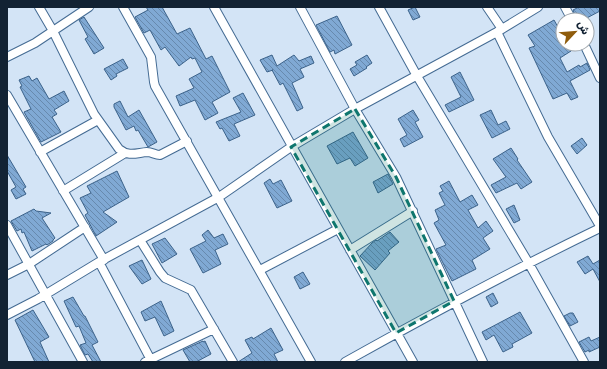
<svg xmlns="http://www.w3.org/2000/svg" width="607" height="369" font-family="Rubik,'Noto Naskh Arabic',sans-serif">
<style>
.building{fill:url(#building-back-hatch);stroke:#3b628a}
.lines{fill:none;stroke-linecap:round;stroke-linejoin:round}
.minor-casing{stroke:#446b93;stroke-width:10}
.minor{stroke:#fff;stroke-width:8}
.marked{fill:#0f766e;fill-opacity:0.2;stroke:#0f766e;stroke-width:3;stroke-dasharray:8 5;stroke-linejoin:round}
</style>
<defs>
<pattern id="building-back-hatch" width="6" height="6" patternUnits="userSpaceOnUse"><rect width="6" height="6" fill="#80a9d4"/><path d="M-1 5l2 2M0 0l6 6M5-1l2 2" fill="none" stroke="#6789ad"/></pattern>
</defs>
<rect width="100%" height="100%" fill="#d3e4f6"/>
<!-- building -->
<path class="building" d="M146,7H162L177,34L190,28L206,59L212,56L230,92L212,102L218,113L205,120L195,100L180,106L176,96L194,88L189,79L202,72L195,58L192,59L191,57L179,66L165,47L161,50L150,30L144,33L135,17L148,10Z
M415,7L420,17L413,20L408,10Z
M579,7H600V11L583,20H577L573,10Z
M337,16L352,45L335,54L334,50L330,52L316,25Z
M84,17L104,48L94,54L85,39L88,37L79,20Z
M554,20L563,36V44H567L571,51L560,58L567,72L579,65L580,67L587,63L590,70L570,81L578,97L571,100L567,93L553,99L529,48L535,46L528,35Z
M272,55L277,66L294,55L299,61L311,56L314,63L300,69L304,77L292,83L303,108L297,111L283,83L280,85L272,70H273L267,72L260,60Z
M367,55L372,63L366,67L367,68L354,76L350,69L357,65L355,62Z
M123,59L128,68L116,74L117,76L111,80L104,69Z
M460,72L474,100L449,112L445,105L461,97L451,77Z
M29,76L32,81L37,78L49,99L64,91L69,101L54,110L57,114L52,117L61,132L41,142L24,112L31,109L20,87L22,86L19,80Z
M243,93L255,115L234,124L240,136L229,141L222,128L220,129L216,122L241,112L233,98Z
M120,101L128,117L139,110L157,142L148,147L138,130L136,131L134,126L126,130L114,107V104Z
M413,110L419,120L415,122L423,137L404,147L400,139L407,135L398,119Z
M491,110L498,125L506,121L510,129L492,138L480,115Z
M353,132L368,158L355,166L350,158L337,164L327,146Z
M582,138L587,145L577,154L571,146Z
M511,148L518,159L517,160L532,182L521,189L517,183L496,193L491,185L506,177L493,159Z
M7,155L26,187L23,189L26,194L16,199L11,190L16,187L7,171Z
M117,171L129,197L103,212L117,222L96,236L85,215L88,213L80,198L91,193L87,186Z
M388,174L393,184L378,193L373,182Z
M270,179L273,184L281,180L292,201L277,208L264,183Z
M449,181L460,202L472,195L478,205L468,210L478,228L486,221L493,231L483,238L490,249L472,260L476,269L452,281L436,249L446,245L434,223L439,220L435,210L445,205L439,193L443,191L440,186Z
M514,205L520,220L514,223L506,209Z
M34,209L36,211L51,213L42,218L55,238L53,240V241L47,245L46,244L32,251L24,232L22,233L21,229L17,231L11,221Z
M208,230L214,238L223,234L228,244L215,250L221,264L203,273L190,249L206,241L202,235Z
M390,232L399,242L388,251L390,253L375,270L360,256L372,243L376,240L377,241Z
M165,238L177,254L162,263L152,244Z
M588,256L593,264L600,260V282L593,269L585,274L577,262Z
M142,260L151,279L142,284L129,266Z
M303,272L310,284L300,289L294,277Z
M493,293L498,303L491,307L486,297Z
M73,297L84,316H85L98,342L92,345L101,362H93L88,354L85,355L80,345L86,343L79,326L76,327L64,301Z
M161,301L174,331L164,336L155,317L145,321L141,312Z
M33,310L49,337L40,342L49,362H35L15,320Z
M520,312L532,333L512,344L513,347L503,352L494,335L486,340L482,332Z
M570,313H573L578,322L570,326L564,316Z
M271,328L283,350L274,354L278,362H238L252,353L245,340L252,337L253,339Z
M589,337L591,341L600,337V347L589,352V350L585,352L579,342Z
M203,341V342L205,341L211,354L196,362H190L183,350Z"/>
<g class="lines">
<!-- minor casing -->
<g class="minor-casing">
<path id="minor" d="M39,7L53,31L94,114L119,149C129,157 136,153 147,152C152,152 155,155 160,155L187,141
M123,7L151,57L154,82L155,86L311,362
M214,7L413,362
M300,7L355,109L396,177L483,362
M379,7L417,76L528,262L584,362
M487,7L502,29
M565,7L572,20
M497,32L548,137L600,226
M584,44L600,78
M7,57L35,43L89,7
M7,95L104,260
M40,152L98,120
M63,191L125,153
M7,225L83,362
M140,240L160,272L165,278L191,290L233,362
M350,250L413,211
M99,262L152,362
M260,270L338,229
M7,275L29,264L85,227
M7,315L38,299L99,262L219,197L291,147L355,109L497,32L538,7
M145,362L214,329
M345,362C429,315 513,270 600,228"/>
</g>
<!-- minor -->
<use href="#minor" class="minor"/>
</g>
<!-- marked area -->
<path class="marked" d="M355,109L396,177L454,301L396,333L291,147Z"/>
<!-- border -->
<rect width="607" height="369" fill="none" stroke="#122233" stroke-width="16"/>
<!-- north arrow -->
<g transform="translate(575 32) rotate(64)"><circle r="19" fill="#ffffff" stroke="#a0a7ad"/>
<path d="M0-3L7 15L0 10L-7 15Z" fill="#8f5c0c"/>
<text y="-6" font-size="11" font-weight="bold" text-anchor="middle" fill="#122233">ش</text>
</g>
</svg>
